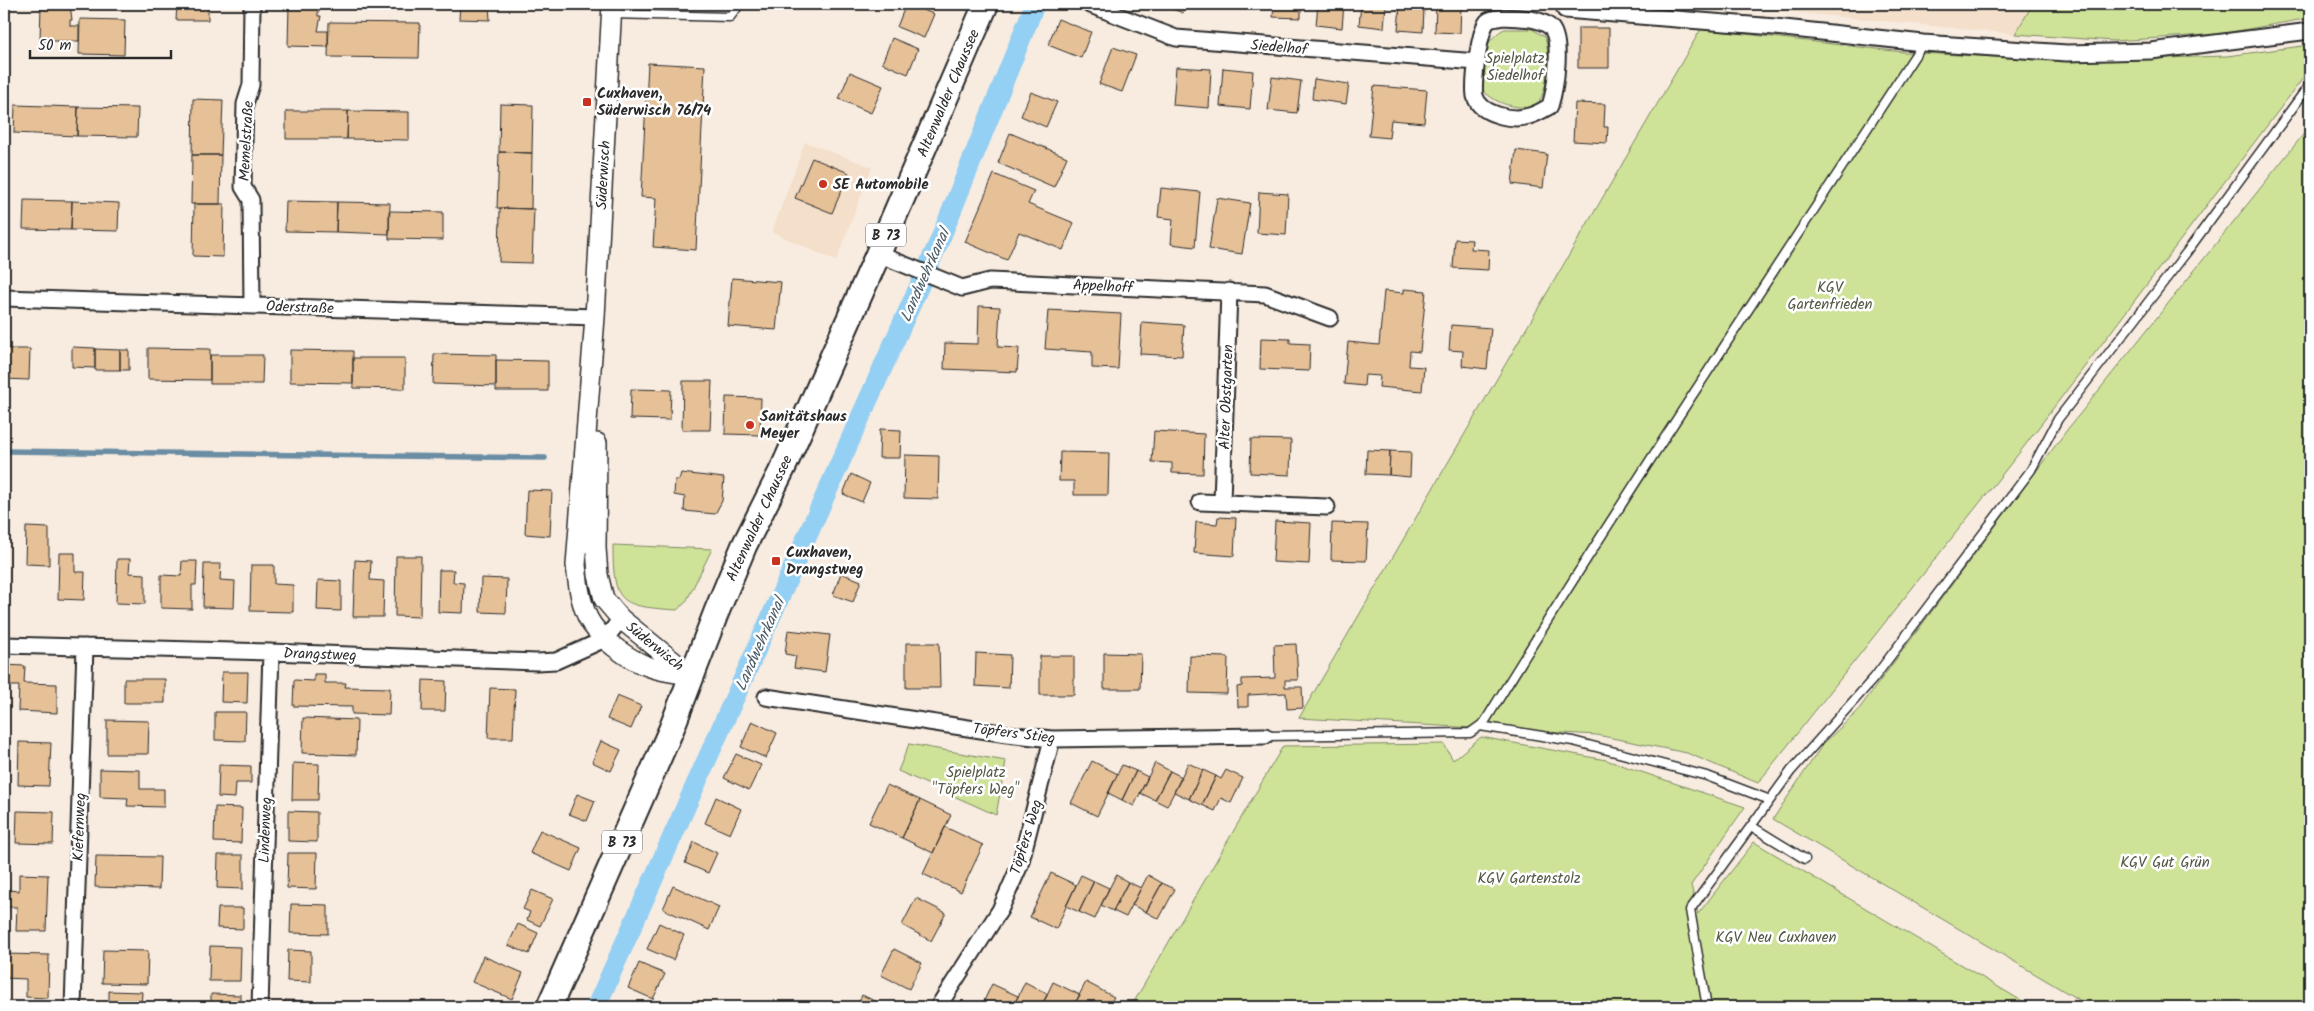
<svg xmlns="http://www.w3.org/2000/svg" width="2314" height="1011" font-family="Kalam,sans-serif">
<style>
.built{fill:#f3dfca}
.green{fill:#cee398;stroke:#7c8762}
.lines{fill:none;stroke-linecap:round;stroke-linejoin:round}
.stream{stroke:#6a8da4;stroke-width:5.5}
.canal{stroke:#94cff4;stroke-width:20}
.building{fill:#e6c097;stroke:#2b2b2b}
.service-casing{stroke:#2b2b2b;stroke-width:11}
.minor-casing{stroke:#2b2b2b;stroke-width:19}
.tertiary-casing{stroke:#2b2b2b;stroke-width:22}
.primary-casing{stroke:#2b2b2b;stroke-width:28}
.service{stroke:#fff;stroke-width:8}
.minor{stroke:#fff;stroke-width:15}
.tertiary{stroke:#fff;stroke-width:19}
.primary{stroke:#fff;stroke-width:24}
.poi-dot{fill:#c8321e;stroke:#fff;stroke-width:2}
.labels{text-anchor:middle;stroke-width:5;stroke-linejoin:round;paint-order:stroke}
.shield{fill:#fff;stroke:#6b6b6b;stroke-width:1}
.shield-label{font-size:14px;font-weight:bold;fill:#2b2b2b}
.street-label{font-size:15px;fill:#2b2b2b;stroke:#fff}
.park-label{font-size:15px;fill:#545946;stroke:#fff}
.poi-label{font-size:15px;font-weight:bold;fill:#2b2b2b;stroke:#fff;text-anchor:start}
.water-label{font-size:16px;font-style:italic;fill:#4a5c67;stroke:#fff}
</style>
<rect width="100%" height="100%" fill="#f8ece0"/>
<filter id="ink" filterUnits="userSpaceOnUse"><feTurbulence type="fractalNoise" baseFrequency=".02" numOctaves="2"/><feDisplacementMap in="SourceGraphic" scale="10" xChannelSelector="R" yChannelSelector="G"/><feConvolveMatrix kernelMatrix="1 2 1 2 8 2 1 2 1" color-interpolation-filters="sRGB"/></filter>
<g filter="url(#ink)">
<!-- built -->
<path class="built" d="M1741,4H2033L2015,34L1739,7Z
M805,142L872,167L836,261L772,232Z"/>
<!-- green -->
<path class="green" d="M2033,4H2310V18L2220,34L2114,41L2015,34Z
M1504,29H1532L1545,37C1551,59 1549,89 1535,108C1512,107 1500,106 1482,90C1484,62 1478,45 1504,29Z
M1701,29L1903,52L2069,61L2227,56L2310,45V69L2023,448L1758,783L1687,753L1597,735L1299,718Z
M2310,126V1007H2091L1773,819L1823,744L1856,713L2067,430Z
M613,545L712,549L686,602L677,610C620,606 613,605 613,545Z
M1481,737L1606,760L1745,807L1691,885L1698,914L1754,842L2032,1007H1131L1283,746L1444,744L1453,760Z
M909,744L1006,761L996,815L898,771Z"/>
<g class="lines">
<!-- stream -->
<path class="stream" d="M4,451L545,458"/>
<!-- canal -->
<path class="canal" d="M596,1007L939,242L1035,4"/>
</g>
<!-- building -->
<path class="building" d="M41,4H70L72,20H70V26H79V41H40Z
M177,4H208V20H176Z
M289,4H318V16H321L318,31H328V47L288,46Z
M460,4H489L490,20L459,19Z
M906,4L934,14L924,38L897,27Z
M1160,4H1186L1183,13Z
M1274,4H1301V18L1273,17Z
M1318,4H1344L1342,28L1316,25Z
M1361,4H1386L1384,28L1359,25Z
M1436,4H1461L1460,33L1435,32Z
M1400,5L1424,7L1423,32L1398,30Z
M80,19L125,20L124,55L79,54Z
M1058,19L1091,32L1081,58L1048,45Z
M329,22L420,23L419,58L328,57Z
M1578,28H1609V68H1578Z
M892,38L918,49L908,74L882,63Z
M1113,47L1136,55L1122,92L1099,84Z
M648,63L705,66L696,250L653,247L656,198L641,197Z
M1176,67L1211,69L1209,108L1173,105Z
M1223,68L1253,71L1250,109L1220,106Z
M850,72L883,86L871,113L839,99Z
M1272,77L1301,81L1297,113L1268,110Z
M1314,79L1349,84L1346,104L1312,99Z
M1374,86L1427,90L1424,123L1391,120L1389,138L1369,136Z
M1031,92L1057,102L1046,127L1021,116Z
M193,99L223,100L221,155H192Z
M1575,103L1605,104L1604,127H1608L1607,143L1573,141Z
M500,104L533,105L532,153L499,152Z
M15,105L78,107L77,136L14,133Z
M78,107L138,108L137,137L77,136Z
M286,111H348L347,139H286Z
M348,111L409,112V140L347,139Z
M1010,133L1067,157L1054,187L998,163Z
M1516,150L1547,154L1543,188L1512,184Z
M499,152L532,153L531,209L497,208Z
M192,155H221L220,204H191Z
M812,158L849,173L832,213L795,198Z
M994,174L1034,191L1028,204L1074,223L1063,250L1019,232L1007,260L965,242Z
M1161,188L1200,192L1195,247L1171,244L1173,219L1158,217Z
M1259,192L1288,194L1286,235L1257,233Z
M1217,198L1250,203L1242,254L1209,249Z
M24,200L72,201L71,230L23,229Z
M72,201L119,203L118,231L71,230Z
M286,201L337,202L336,232L285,231Z
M337,202L390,203L389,234L336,232Z
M194,204H224L223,257L193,256Z
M500,208L534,209L532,263L499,262Z
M389,211L443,212V240L389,239Z
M1455,239L1472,240L1471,249L1489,250L1488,270L1453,268Z
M732,278L781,282L776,330L728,326Z
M1404,289L1426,291L1420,352L1410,351L1409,366L1424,367L1422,391L1379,387L1380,376L1365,375L1364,386L1344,384L1348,342L1379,345L1384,291L1404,293Z
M979,306L1000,307L998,347L1019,348L1017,372L944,369L945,343L978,344Z
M1048,310L1121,314L1118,369L1092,368V352L1045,349Z
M1142,322L1184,325L1182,356L1140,354Z
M1451,325L1491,328L1487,369L1462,366L1463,351L1449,350Z
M1261,338L1290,339V343L1310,344L1309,371L1260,369Z
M72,347L95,348V368L72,367Z
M148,348L210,349V380L148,379Z
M4,349H30L29,380L4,379Z
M95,349L120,350V370H95Z
M120,350H129V370H120Z
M290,350L353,351V383L290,382Z
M434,354L496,355V386L433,384Z
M210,355H263L262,384H210Z
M353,358H405V389L353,388Z
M496,360L548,361V391H496Z
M683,381H712L710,430H682Z
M631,389L671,390L670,420L630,419Z
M726,397L761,398L760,435L725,434Z
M880,429L901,430L900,458H879Z
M1154,431L1204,434L1203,474L1172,473V463L1152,462Z
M1251,439L1291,440L1290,475L1250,473Z
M1367,450L1390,451L1389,475L1366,474Z
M1390,451L1411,452L1410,477L1389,475Z
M1060,452L1109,453L1108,495H1074V481H1059Z
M905,455L939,456L938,499L904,498Z
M681,473L724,478L722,501L715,514L684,511L685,497L674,495L675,480H679Z
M851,474L870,483L862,502L843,494Z
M527,490L552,491L550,536L525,534Z
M1218,517L1236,518L1234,556L1194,553L1196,522L1217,524Z
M1275,521L1311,523L1309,564L1273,562Z
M1332,523L1368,524L1366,561L1331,560Z
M26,527L49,528V565L25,564Z
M59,553H75V572H85L84,600L58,599Z
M396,556H421L420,617L395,616Z
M117,559H130L129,573L145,574V604L116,603Z
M355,560L371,561L370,580L384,581L383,617H353Z
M182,561H197L196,585H192V609L161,608V575L181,576Z
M204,564H221L220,580L235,581L234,608L203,607Z
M251,565H274V584L293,585V612L250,611Z
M439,570H454L453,582L464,583L463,613L438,612Z
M841,573L861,581L853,602L833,595Z
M481,578L507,579L506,613L480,612Z
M318,580L341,581V611L317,610Z
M788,630L830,635L825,672L794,668L796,656L785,654Z
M906,643H939L940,688H906Z
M1296,644L1298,680H1285V687H1302L1303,708L1287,709L1286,693L1248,695V707H1238L1237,687L1242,686V679L1275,678L1274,645Z
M976,653L1010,655L1009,688L975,686Z
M1104,653L1141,654L1140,689H1104Z
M1040,656H1074V695H1040Z
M1190,656L1228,657L1227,694L1189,693Z
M4,665L25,666L24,683L57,684V713L18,711L19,686H4Z
M222,672H248L247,703L221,702Z
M314,674H325V683H346L345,687L390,688L389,715L352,714V707L293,706L294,680L314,681Z
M124,679H165V703H124Z
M423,680L446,681L445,711H422Z
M490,688L515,689L513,738H488Z
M617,696L641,706L631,729L607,719Z
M215,712H246L245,741L215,740Z
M303,718L357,720L356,755L302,753Z
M107,720L149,721L148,754H107Z
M752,721L777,733L766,758L741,747Z
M601,741L621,750L611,771L592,762Z
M19,742L51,743L49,786L18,785Z
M736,754L761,765L749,790L724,778Z
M1092,761L1118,774L1097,816L1071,803Z
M293,763L319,764L318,800H292Z
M1155,763L1170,771L1155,800L1140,793Z
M1188,763L1203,770L1189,799L1174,792Z
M219,765L251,766V783H236L235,798L218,797Z
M1122,765L1136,771L1122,800L1108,793Z
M100,769L140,770V789H164V807L127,806L128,798L100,797Z
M1203,770L1216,776L1202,805L1189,799Z
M1226,770L1243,778L1231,803L1221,798L1215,811L1202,805L1216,776L1221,779Z
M1136,771L1148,777L1134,806L1122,800Z
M1170,771L1182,777L1167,806L1155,800Z
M887,785L920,800L902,838L869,823Z
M577,794L595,801L587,821L569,814Z
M716,797L741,809L730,834L705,823Z
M920,800L951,815L933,853L902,838Z
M215,807L242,808L241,843L214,842Z
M17,811L54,812L53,844L16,843Z
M288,811L317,812V842L288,841Z
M945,827L983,845L961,892L923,874Z
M540,830L581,848L571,871L530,853Z
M694,842L717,853L708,873L685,863Z
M288,853H317L316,889L287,888Z
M218,855H243V889L217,888Z
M96,856L160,857L159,889L95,887Z
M1051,873L1076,885L1056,929L1030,917Z
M19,874L48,875L46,931H16L17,907H8V890L19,891Z
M1081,875L1094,881L1079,912L1066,906Z
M1116,875L1128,882L1113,911L1101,905Z
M1148,875L1162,883L1146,912L1132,905Z
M1094,881L1109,888L1095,919L1079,912Z
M1128,882L1141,888L1126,917L1113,911Z
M1162,883L1175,889L1159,919L1146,912Z
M673,886L719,907L709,930L663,909Z
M532,890L553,899L540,926L527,920L530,912L523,909Z
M916,898L946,913L931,941L902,925Z
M291,904L328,905V934L290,933Z
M218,908H243V929L217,928Z
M659,923L684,935L673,960L647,949Z
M518,924L538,933L529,954L508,945Z
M210,946L241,947L240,981H209Z
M894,949L922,963L909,989L881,975Z
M103,950L148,951L147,984L102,983Z
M288,950L311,951V982L287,981Z
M4,954L49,955L48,998L26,997V979L4,978Z
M483,956L523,973L512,999L472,982Z
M639,963L665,974L653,999L628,988Z
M1025,982L1048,994L1041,1007H1013Z
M1053,982L1080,995L1073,1007H1041Z
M1086,982L1114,997L1108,1007H1073Z
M992,984L1018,996L1013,1007H981Z
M109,991L142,992L141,1007H109Z
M211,994L241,995V1007H211Z
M862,995L888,1007H857Z
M285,1000L311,1001V1007H285Z"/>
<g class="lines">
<!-- service casing -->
<g class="service-casing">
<path id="service" d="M612,14L730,17L740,4
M1480,726L1573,741L1707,776L1770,800L1791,771L1874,678L2031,470L2058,419L2186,253L2310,84
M1265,736L1470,733L1484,723C1625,493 1776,269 1923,43
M1751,826L1805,859
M1707,1007L1690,910L1770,800"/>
</g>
<!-- minor casing -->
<g class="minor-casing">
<path id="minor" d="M252,4L251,85L245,104L243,187L251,200L252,306
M1088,4L1176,38L1477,62
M1565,10L1775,27L1923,43L2067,53L2151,51L2310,31
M1503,17C1518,18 1537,17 1549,26C1564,37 1555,90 1550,106C1543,110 1537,114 1529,116C1513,121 1480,115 1475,96C1473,84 1479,28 1488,21C1492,18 1499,18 1503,17Z
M878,254L962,288L990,281L1265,294L1330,318
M4,298L595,317
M1200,502L1327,507
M1222,502L1229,291
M4,645L271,652L537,662L556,661L605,639L621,619
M766,697L1007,734L1052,739L1265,736
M73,1007L85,647
M260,1007L271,652
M938,1007L1000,910L1020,865L1052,739"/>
</g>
<!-- tertiary casing -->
<g class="tertiary-casing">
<path id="tertiary" d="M612,4L595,317L576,565C578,583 580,601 588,618C597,637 630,661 650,667C663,672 678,673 691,675
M597,443L596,548L598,575L604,599L621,619L690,675"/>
</g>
<!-- primary casing -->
<g class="primary-casing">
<path id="primary" d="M549,1007L671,730L716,613L744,546L784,466L878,254L986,4"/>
</g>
<!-- service -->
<use href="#service" class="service"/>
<!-- minor -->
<use href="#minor" class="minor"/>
<!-- tertiary -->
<use href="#tertiary" class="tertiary"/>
<!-- primary -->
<use href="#primary" class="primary"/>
</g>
</g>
<!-- markers -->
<g class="poi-dot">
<rect x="582" y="97" width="10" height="10" rx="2.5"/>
<circle cx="823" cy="184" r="5"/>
<circle cx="750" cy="425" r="5"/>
<rect x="771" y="556" width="10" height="10" rx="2.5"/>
</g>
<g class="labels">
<!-- shield labels -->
<g class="shield">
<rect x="866" y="223.5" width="40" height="23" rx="4"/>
<rect x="602" y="830.5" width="40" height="23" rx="4"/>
</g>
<g class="shield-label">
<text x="886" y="240">B 73</text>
<text x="622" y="847">B 73</text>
</g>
<!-- street labels -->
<g class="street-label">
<text transform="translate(1279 47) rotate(5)" y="5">Siedelhof</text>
<text transform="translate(948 93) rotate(-67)" y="5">Altenwalder Chaussee</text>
<text transform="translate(246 141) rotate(-87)" y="5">Memelstraße</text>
<text transform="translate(603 175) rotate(-87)" y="5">Süderwisch</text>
<text transform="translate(1103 286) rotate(3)" y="5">Appelhoff</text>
<text transform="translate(300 307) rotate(2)" y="5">Oderstraße</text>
<text transform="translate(1226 397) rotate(-88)" y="5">Alter Obstgarten</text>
<text transform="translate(759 518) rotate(-65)" y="5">Altenwalder Chaussee</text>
<text transform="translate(655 646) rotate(39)" y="5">Süderwisch</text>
<text transform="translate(320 654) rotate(2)" y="5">Drangstweg</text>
<text transform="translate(1014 733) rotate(7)" y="5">Töpfers Stieg</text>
<text transform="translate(79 827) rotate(-88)" y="5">Kiefernweg</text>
<text transform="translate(265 830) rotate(-88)" y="5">Lindenweg</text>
<text transform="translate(1026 837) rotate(-73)" y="5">Töpfers Weg</text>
</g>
<!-- park labels -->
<g class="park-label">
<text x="1515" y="63">Spielplatz<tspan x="1515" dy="17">Siedelhof</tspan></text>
<text x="1830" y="292">KGV<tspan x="1830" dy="17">Gartenfrieden</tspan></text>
<text x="976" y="777">Spielplatz<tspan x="976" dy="17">"Töpfers Weg"</tspan></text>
<text x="2165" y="867">KGV Gut Grün</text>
<text x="1529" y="883">KGV Gartenstolz</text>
<text x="1776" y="942">KGV Neu Cuxhaven</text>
</g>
<!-- poi labels -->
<g class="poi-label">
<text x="597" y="98">Cuxhaven,<tspan x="597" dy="17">Süderwisch 76/74</tspan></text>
<text x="833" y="189">SE Automobile</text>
<text x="760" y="421">Sanitätshaus<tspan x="760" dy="17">Meyer</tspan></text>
<text x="786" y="557">Cuxhaven,<tspan x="786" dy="17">Drangstweg</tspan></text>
</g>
<!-- water labels -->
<g class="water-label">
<text transform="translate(924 275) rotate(-66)" y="6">Landwehrkanal</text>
<text transform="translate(759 644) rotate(-66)" y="6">Landwehrkanal</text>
</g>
</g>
<!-- margin -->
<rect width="2314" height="1011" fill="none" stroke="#fff" stroke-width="20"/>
<rect x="10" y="10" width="2294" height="991" fill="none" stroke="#2b2b2b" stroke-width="2" filter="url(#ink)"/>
<!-- scale -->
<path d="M30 50v8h141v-8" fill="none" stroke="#2b2b2b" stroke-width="2.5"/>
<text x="38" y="50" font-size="15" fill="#2b2b2b" stroke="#ffffff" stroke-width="4" paint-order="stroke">50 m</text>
</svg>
